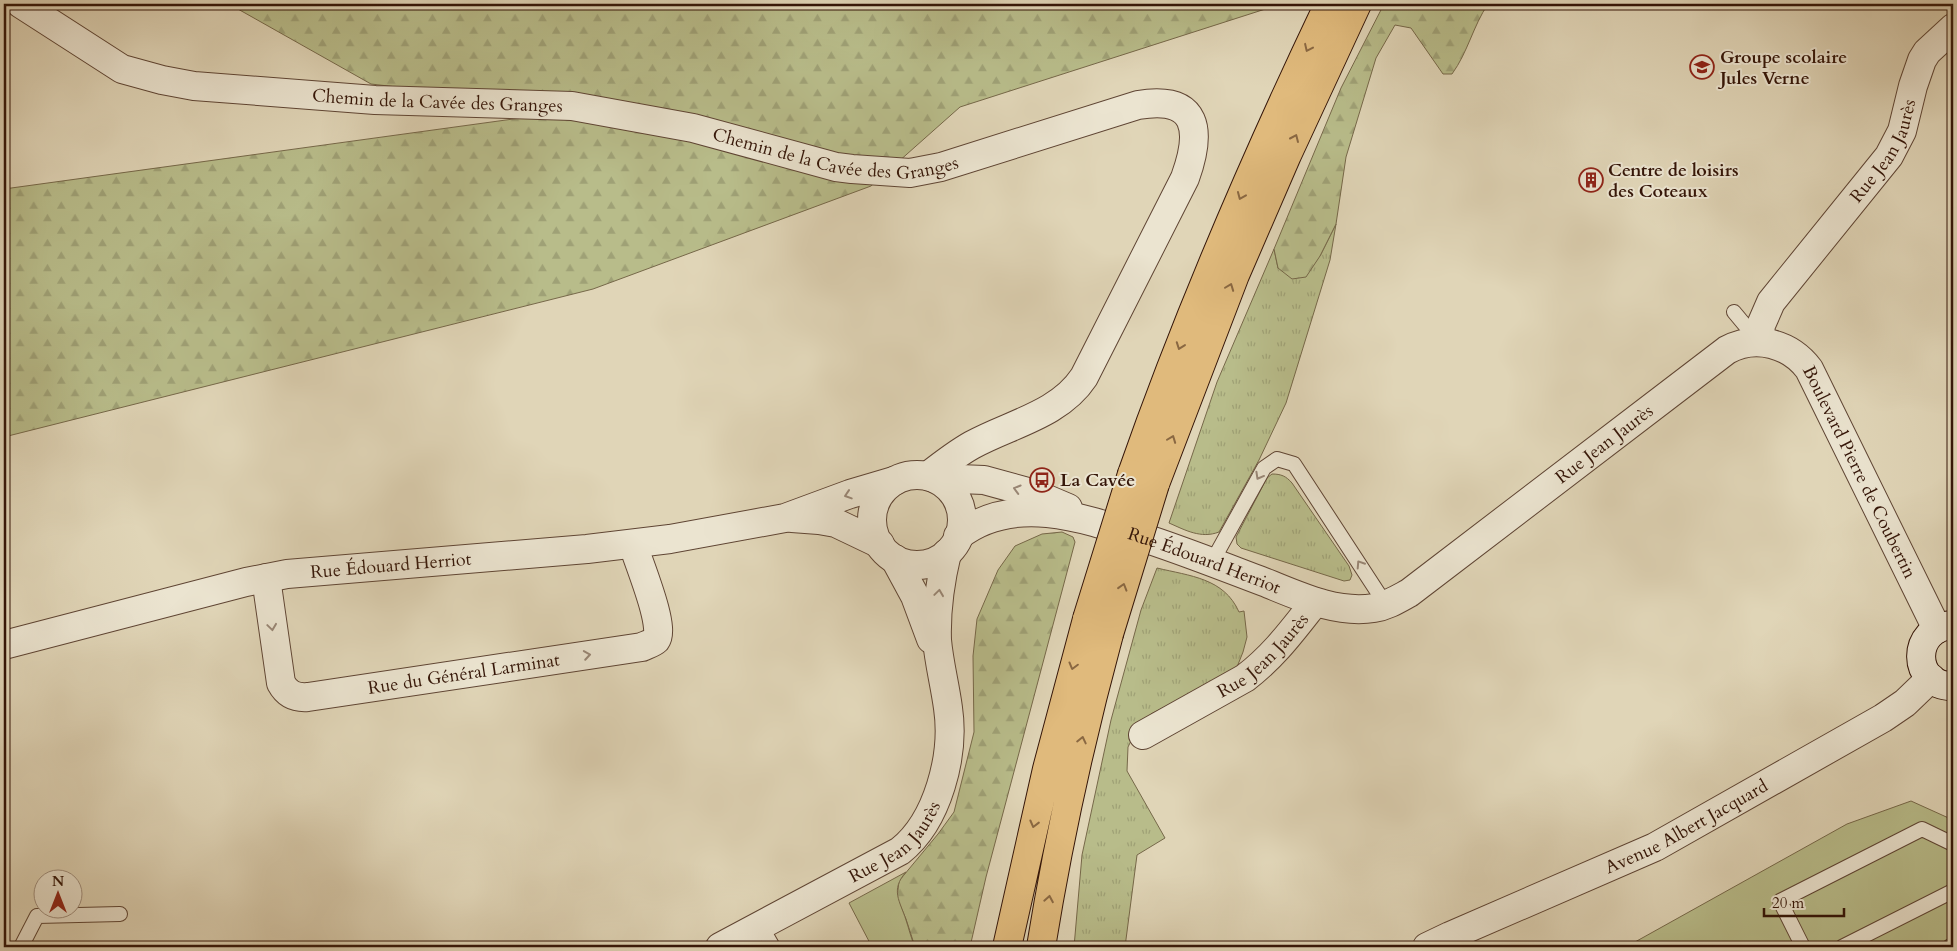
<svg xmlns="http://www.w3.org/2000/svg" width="1957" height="951" font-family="Cardo,serif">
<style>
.grass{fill:url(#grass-tufts);stroke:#766849}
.forest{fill:url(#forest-firs);stroke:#766849}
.park{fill:#b8bc8a;stroke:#766849}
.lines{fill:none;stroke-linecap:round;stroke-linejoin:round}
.lane-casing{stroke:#5f4534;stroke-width:16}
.street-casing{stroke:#5f4534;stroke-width:30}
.secondary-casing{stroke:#341508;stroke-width:30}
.primary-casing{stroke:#341508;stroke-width:30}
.lane{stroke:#ebe4d0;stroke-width:14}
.street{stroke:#ebe4d0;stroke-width:28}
.secondary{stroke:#ebe4d0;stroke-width:28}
.primary{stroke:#e0ba7c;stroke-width:28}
.primary-bridge-casing{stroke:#341508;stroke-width:30;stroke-linecap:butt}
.primary-bridge{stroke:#e0ba7c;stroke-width:28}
.oneway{stroke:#8a6842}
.oneway2{stroke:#998776}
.labels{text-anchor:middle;stroke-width:4;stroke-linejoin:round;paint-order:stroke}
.poi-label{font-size:18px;font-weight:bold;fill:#341508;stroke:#ebe4d0;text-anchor:start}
.street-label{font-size:18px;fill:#341508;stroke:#ebe4d0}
</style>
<defs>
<pattern id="grass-tufts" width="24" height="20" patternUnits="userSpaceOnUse" patternTransform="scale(1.25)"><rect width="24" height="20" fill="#b8bc8a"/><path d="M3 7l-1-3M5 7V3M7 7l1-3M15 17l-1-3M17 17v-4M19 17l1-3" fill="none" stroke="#9fa176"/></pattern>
<pattern id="forest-firs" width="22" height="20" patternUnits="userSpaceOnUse" patternTransform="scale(1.25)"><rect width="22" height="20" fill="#b8bc8a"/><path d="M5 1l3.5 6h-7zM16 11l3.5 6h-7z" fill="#9fa176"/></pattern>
</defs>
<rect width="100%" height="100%" fill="#e0d5b7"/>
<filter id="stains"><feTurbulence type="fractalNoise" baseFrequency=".004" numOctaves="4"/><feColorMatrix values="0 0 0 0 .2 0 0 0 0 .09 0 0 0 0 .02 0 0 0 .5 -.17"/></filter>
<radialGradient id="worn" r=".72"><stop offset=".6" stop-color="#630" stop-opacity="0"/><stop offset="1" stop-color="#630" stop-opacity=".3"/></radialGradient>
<!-- grass -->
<path class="grass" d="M1336,224L1330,260L1286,403L1259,460L1219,532C1201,539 1185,530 1169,523L1217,382L1274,249L1278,268L1320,256Z
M1272,474C1281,474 1286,476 1292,483L1349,566L1352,575L1350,580L1344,581L1241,548L1237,544L1236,537L1267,478Z
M1157,568C1190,576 1224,578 1239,612L1244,611L1247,637L1243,652L1237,667L1222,678L1151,714L1138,727L1128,747L1127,771L1165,838L1137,855L1125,947H1074L1082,855L1111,720L1141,610Z"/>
<!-- forest -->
<path class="forest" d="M229,4H1281L960,107L871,186L593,289L4,437V189L586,109L371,84Z
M1384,4H1488C1473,26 1468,52 1452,74H1443L1411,28L1395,25L1376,58L1346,157L1336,224L1320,256L1306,277L1292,279L1278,268L1274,249L1341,88Z
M1062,532L1073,537L1075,542L986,877L970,947H915L906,919L897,898L899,881L938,834L954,812L974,732L973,656L977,619L998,570L1015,546L1042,534Z"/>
<!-- park -->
<path class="park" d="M1911,801L1953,820V945L1949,947H1626L1847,824Z
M906,872C890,890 900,901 906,920C909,929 911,938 915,947H872L849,903Z"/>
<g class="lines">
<!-- lane casing -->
<g class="lane-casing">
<path id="lane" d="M1734,312L1759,342
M1212,562L1264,468L1277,459L1294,464L1386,605
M761,926L773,947
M21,947L37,916L120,914
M1803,947L1780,901L1922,829L1953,844
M1842,947L1953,891
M1949,947L1953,945"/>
</g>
<!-- street casing -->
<g class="street-casing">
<g id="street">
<path id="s1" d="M21,4L122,69L162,80L194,86L375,100L572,106L693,128L836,167L852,169L910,173L941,167L1138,105C1199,95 1202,131 1185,178L1084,377C1059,415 1010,424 972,445C956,454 942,465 928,476"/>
<path id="s2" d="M1759,342L1761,325L1771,302L1889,156L1902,131L1913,86L1922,60L1927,52L1953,28"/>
<circle cx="917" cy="520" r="45"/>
<path d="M934,478L984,480L1035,494L1068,508"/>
<path d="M792,518L819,520L836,523L880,544"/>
<path id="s3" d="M958,536C1015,491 1090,520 1150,540C1189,553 1227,568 1264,582C1299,596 1336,614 1374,608C1387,606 1398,599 1409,593L1727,350C1756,334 1790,344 1809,369L1937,629"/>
<path d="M895,559L915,596L931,639"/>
<path id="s4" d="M266,578L281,683C287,694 295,698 308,697L642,647C646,645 653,643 656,640C666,627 638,562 633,544"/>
<path id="s5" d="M4,645L246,582L287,574L587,549L670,539L785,518L850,494L894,481"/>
<path id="s6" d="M1143,735L1245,678C1274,656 1292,631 1315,602"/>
<path id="s7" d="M720,947L900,851C938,821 955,755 948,708C945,685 939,663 937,640C936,610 940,582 947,553"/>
<path id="s8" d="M1427,947L1450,936L1655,847L1883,718L1905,703L1931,678"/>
</g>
</g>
<!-- secondary casing -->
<g class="secondary-casing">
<path id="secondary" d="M1953,625C1910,627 1911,687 1953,686"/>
</g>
<!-- primary casing -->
<g class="primary-casing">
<path id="primary" d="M1132,474C1188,314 1256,157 1329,4
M1155,484L1235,275L1287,155L1357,4
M1007,947L1047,769L1087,619
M1041,947C1058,842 1081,737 1109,634"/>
</g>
<!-- lane -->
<use href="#lane" class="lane"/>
<!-- street -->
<use href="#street" class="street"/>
<!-- secondary -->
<use href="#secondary" class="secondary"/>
<!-- primary -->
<use href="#primary" class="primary"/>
<!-- primary-bridge casing -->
<g class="primary-bridge-casing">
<path id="primary-bridge" d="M1087,619L1132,474
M1109,634L1155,484"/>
</g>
<!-- primary-bridge -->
<use href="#primary-bridge" class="primary-bridge"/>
</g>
<!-- one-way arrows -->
<defs><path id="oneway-chevron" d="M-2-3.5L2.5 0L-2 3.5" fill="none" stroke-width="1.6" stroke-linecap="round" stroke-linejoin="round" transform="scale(1.25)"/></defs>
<g class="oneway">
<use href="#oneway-chevron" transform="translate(1308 48) rotate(115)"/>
<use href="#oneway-chevron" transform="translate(1295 138) rotate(-66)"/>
<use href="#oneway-chevron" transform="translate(1241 196) rotate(113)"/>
<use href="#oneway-chevron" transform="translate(1230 287) rotate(-69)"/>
<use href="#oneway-chevron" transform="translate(1180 346) rotate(110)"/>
<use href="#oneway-chevron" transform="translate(1172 439) rotate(-69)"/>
<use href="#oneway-chevron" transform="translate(1123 587) rotate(-73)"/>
<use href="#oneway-chevron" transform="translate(1073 666) rotate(105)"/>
<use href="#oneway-chevron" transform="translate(1082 740) rotate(-77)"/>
<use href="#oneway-chevron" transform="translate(1034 824) rotate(104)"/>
<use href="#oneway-chevron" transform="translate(1049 899) rotate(-80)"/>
</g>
<g class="oneway2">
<use href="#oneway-chevron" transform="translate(1259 476) rotate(119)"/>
<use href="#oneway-chevron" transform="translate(1017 489) rotate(-164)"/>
<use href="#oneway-chevron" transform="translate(848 495) rotate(162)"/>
<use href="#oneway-chevron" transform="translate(1360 564) rotate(-123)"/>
<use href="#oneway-chevron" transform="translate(939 593) rotate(-82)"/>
<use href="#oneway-chevron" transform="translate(272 627) rotate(82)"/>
<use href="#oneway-chevron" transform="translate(587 655) rotate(-9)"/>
</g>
<!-- icons -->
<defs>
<g id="school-ring" transform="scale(1.25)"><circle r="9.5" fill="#ebe4d0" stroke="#8f2418" stroke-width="1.5"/><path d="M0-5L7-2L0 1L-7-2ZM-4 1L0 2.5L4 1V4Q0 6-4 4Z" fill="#8f2418"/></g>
<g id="building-ring" transform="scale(1.25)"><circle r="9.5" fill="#ebe4d0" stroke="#8f2418" stroke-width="1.5"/><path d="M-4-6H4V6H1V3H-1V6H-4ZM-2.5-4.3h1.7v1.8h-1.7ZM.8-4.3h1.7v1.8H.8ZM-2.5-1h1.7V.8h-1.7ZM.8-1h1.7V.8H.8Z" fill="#8f2418"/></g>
<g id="bus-ring" transform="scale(1.25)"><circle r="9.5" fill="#ebe4d0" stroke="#8f2418" stroke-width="1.5"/><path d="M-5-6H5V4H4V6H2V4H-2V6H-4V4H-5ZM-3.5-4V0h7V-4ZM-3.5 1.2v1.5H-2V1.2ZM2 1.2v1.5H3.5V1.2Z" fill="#8f2418"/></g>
</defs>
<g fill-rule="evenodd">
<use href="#school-ring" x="1702" y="67"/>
<use href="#building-ring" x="1591" y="180"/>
<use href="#bus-ring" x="1042" y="480"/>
</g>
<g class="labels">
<!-- poi labels -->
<g class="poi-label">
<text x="1720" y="63">Groupe scolaire<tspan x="1720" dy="21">Jules Verne</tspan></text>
<text x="1608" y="176">Centre de loisirs<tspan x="1608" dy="21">des Coteaux</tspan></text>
<text x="1060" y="486">La Cavée</text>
</g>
<!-- street labels -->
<g class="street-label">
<text dy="6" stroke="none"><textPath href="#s1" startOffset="438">Chemin de la Cavée des Granges</textPath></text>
<text dy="6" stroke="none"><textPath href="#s1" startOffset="842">Chemin de la Cavée des Granges</textPath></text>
<text dy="6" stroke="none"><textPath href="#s2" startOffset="232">Rue Jean Jaurès</textPath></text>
<text dy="6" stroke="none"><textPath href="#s3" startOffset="721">Rue Jean Jaurès</textPath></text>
<text dy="6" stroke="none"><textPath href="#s3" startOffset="1082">Boulevard Pierre de Coubertin</textPath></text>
<text dy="6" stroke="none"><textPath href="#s3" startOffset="259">Rue Édouard Herriot</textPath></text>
<text dy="6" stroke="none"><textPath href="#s5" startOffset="396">Rue Édouard Herriot</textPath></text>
<text dy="6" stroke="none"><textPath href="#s6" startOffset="145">Rue Jean Jaurès</textPath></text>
<text dy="6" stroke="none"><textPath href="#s4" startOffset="296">Rue du Général Larminat</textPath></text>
<text dy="6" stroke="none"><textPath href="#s8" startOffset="286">Avenue Albert Jacquard</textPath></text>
<text dy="6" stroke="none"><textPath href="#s7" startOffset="206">Rue Jean Jaurès</textPath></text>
</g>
</g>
<!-- margin -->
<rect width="1957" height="951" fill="none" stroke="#e0d5b7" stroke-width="20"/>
<rect x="5" y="5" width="1947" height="941" fill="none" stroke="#341508" stroke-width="2.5"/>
<rect x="10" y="10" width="1937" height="931" fill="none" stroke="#341508"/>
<!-- north arrow -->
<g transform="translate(58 894)"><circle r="24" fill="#ebe4d0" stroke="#a29180"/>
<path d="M0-4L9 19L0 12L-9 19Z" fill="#8f2418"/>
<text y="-8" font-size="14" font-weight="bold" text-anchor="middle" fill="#341508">N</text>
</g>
<!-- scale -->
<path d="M1764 908v8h80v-8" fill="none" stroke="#341508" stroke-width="2.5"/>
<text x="1772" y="908" font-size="15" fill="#341508" stroke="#ebe4d0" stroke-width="4" paint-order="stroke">20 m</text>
<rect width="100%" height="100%" filter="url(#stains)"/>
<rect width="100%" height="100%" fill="url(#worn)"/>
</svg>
